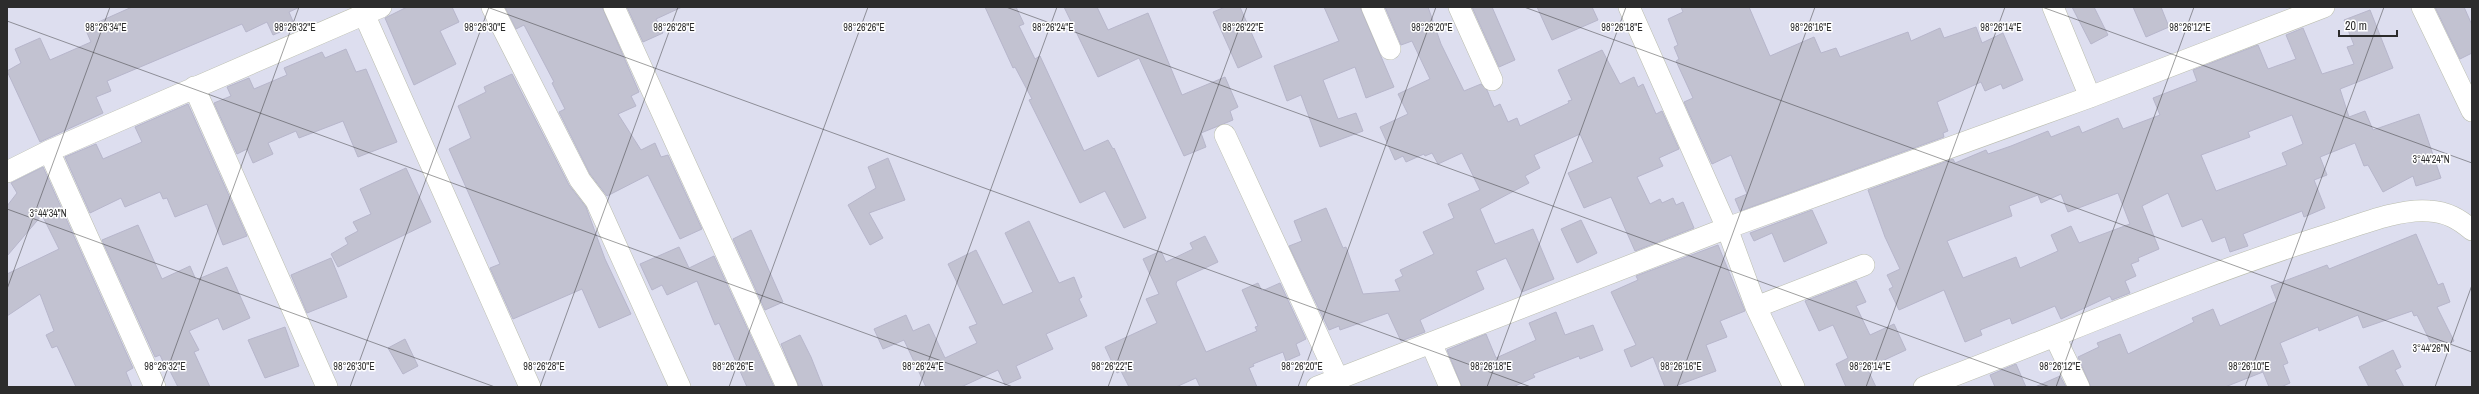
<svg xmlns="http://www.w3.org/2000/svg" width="2479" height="394" font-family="'Archivo Narrow',sans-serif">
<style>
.building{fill:#c2c2d1;stroke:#b7b6cb;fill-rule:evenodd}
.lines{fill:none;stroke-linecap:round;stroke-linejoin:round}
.minor-casing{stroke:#babdad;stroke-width:22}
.minor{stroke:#fff;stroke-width:21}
.ticks{fill:none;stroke:#2c2c2c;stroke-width:1;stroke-opacity:0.45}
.ticks-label{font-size:10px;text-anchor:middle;fill:#2c2c2c;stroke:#fff;stroke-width:3;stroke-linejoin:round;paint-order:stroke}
</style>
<rect width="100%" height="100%" fill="#dddeef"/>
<!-- building -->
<path class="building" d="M132,7H300L289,12L295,26L273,35L267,22L246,32L242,24L107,81L111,91L96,97L103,113L40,142L7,71L21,63L15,49L40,38L50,60L91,42L85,28Z
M407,7H452L459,22L440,31L456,64L414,85L385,18Z
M505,7H602L639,92L631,96L636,106L618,114L641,150L655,143L661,157L668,155L702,229L680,239L648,175L607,196L590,174L559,112L565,109L552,83L554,82L524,25L516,29Z
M627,7H682L656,19L663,33L643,42Z
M985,7H1016L1024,24L1019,26L1035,59L1040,56L1084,151L1108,140L1113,149L1114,148L1146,218L1124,228L1105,191L1080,203L1029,100L1032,99L1015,67L1013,68Z
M1064,7H1097L1108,30L1148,13L1182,95L1225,77L1238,107L1230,111L1233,120L1201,133L1206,147L1184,156L1139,58L1098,77Z
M1225,7H1240L1262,57L1238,68L1213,12Z
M1324,7H1360L1394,87L1366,98L1355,67L1323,80L1338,119L1356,113L1363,131L1320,147L1301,95L1287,101L1274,66L1339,41Z
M1385,7H1428L1441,44L1464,91L1481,84L1487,90L1494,107L1500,104L1508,122L1517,118L1520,126L1569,103L1568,101L1572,100L1558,70L1602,50L1620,84L1634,77L1638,87L1643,84L1656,114L1662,111L1679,149L1659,158L1663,166L1637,177L1650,204L1660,199L1662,203L1673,198L1676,205L1683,202L1694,228L1635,251L1611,197L1584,208L1568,173L1593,162L1580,134L1534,155L1540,168L1525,176L1529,183L1480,209L1495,244L1533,229L1554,279L1522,292L1506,258L1476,271L1484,289L1420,320L1425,332L1401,341L1388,313L1340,330L1339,326L1329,330L1289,246L1302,241L1294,221L1326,208L1343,248L1346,247L1363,294L1400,291L1395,280L1403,276L1400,270L1434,254L1423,232L1454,218L1448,204L1480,190L1462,153L1438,164L1432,153L1425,156L1424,154L1406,162L1403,156L1395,160L1380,127L1408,114L1398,94L1430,79L1412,41L1401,45Z
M1472,7H1492L1515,60L1499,67Z
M1537,7H1592L1598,20L1552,40Z
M1681,7H1749L1770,56L1814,37L1821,53L1836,48L1840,57L1908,32L1911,41L1940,28L1944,38L1976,27L1982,43L2003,33L2023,80L2003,89L2001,84L1985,91L1981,82L1937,102L1948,131L1943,133L1944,137L1740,211L1735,199L1747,194L1731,155L1712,164L1684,102L1693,98L1676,61L1679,59L1674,47L1678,45L1668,19L1683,12Z
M2072,7H2094L2108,35L2091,44Z
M2133,7H2161L2169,27L2146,37Z
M2435,7H2464L2472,25V53L2460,59Z
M2370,10L2393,68L2340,89L2349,117L2365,111L2373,130L2419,114L2441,178L2416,186L2413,176L2383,192L2368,165L2364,166L2355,143L2320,157L2327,175L2314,180L2325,208L2304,217L2302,211L2243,234L2248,246L2230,252L2225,237L2212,242L2202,219L2182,227L2168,193L2142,206L2159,249L2138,258L2139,261L2131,264L2136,276L2125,281L2130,293L2112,300L2110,296L2061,319L2055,306L2012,324L2010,318L1980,330L1982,335L1965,342L1944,290L1899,310L1889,289L1893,287L1887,275L1900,269L1885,237L1868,190L1953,159L1955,163L1986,150L1988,154L2011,146L2048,131L2051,137L2079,126L2082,133L2118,118L2123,129L2160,115L2153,98L2197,81L2193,70L2258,45L2268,69L2296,59L2286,35L2303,28L2322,74L2354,64L2347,47L2354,45L2344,20ZM2292,115L2303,144L2282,153L2287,165L2216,191L2201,155L2250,137L2248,132ZM2118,193L2130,224L2079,243L2071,226L2051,235L2058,251L2020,268L2016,257L1963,278L1947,241L2012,216L2009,206L2038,195L2041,203L2061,194L2068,212Z
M346,49L356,72L366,69L397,142L358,157L343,121L299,138L296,131L268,143L273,154L253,163L247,149L237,154L214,103L231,96L227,87L249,78L254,89L287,75L284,68L322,52L325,58Z
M512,74L569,185L586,207L605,259L631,314L599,328L582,289L513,319L490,268L500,264L449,149L471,138L458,106L486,92L484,87Z
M188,104L247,236L223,245L207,204L175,217L167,198L163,199L160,192L125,207L121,198L90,213L65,157L96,144L103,159L142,142L135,127Z
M888,158L905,200L869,213L883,238L870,245L848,205L876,188L868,167Z
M43,167L133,368L126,372L132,387H76L57,346L52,348L46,335L54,331L40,294L7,316V274L59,249L42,215L7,256V206L17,193L11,183Z
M406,168L431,222L338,267L331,254L348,244L345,238L358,231L353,222L371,214L360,189Z
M1812,210L1827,243L1784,262L1772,233L1754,241L1750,233Z
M1581,220L1597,253L1577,263L1561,229Z
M1029,221L1059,283L1074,277L1082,297L1079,299L1087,316L1046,334L1053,349L1016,366L1021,378L1005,385L998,370L961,387H926L904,340L883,349L874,329L906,315L913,331L929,324L945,358L977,343L969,327L977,324L948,264L976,250L1003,305L1033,292L1005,233Z
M138,225L162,279L190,266L196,280L227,267L250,318L223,330L218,318L189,331L199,350L194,352L210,387H178L167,365L165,366L160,355L155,357L102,240Z
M751,230L783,302L765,310L733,239Z
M2416,234L2438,285L2443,283L2450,302L2437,307L2454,341L2435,351L2417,315L2414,316L2412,311L2363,328L2358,315L2319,331L2318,327L2280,343L2288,363L2283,365L2290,383L2281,387H2269L2263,372L2225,387H2091L2078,357L2099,347L2097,343L2120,334L2128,354L2194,322L2192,318L2213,309L2220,326L2277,301L2271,286L2327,265L2329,269Z
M1205,236L1218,262L1177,281L1176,284L1206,352L1257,331L1255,327L1258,326L1242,290L1258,283L1262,291L1280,283L1306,339L1296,344L1300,355L1286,361L1283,352L1253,364L1254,366L1249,368L1257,387H1200L1196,378L1176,387H1129L1121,371L1117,373L1105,347L1157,323L1146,299L1159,294L1143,259L1161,251L1166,262L1193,249L1190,243Z
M1718,245L1745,311L1720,321L1727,337L1706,345L1716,371L1673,387H1665L1653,357L1631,367L1624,350L1636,345L1611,292L1638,280L1636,276Z
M679,247L689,268L714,256L774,387H747L719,323L715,325L697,281L667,295L662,285L652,290L640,264Z
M331,258L347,297L307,313L291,275Z
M1856,281L1866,302L1856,306L1870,335L1894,324L1906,350L1867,368L1876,387H1846L1836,364L1848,358L1833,325L1819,331L1805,301Z
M1556,312L1565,335L1593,325L1603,350L1580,359L1579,356L1533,374L1535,377L1513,387H1462L1447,350L1486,334L1496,358L1536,340L1529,323Z
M285,327L299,366L265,378L248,340Z
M800,335L811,357L823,387H799L781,344Z
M405,339L418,366L403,374L388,348Z
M2393,350L2401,367L2395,370L2404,387H2369L2359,367Z
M2016,364L2026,387H1995L1990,375Z
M2060,376L2066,387H2035Z"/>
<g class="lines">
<!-- minor casing -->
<g class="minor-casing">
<path id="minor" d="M492,7L580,180L596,201L680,387
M614,7L787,387
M1372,7L1390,49
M1459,7L1492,80
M1629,7L1727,228L1756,307L1794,387
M2053,7L2090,97
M2422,7L2472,111
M364,14L530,387
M194,87L327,387
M1225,135L1338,379
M49,151L155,387
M7,172L49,151L381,7
M1756,307L1864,265
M2055,337L2079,387
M1431,343L1450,387
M1317,387L1727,228L2090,97L2324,7
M1924,387C2057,337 2188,279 2324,236C2354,227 2398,208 2429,211C2447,212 2459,219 2472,230"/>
</g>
<!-- minor -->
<use href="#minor" class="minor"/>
</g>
<!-- ticks -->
<path class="ticks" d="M487,7L1531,387M1006,7L2050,387M1524,7L2472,352M2042,7L2472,163M7,21L1013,387M7,209L495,387M7,289L110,7M161,387L299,7M350,387L489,7M540,387L678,7M729,387L868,7M919,387L1057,7M1108,387L1247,7M1298,387L1436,7M1487,387L1626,7M1677,387L1815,7M1866,387L2005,7M2056,387L2194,7M2245,387L2384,7M2435,387L2472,285"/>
<g class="ticks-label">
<text x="295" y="31">98°26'32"E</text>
<text x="485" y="31">98°26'30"E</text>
<text x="674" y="31">98°26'28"E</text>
<text x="864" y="31">98°26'26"E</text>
<text x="1053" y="31">98°26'24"E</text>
<text x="1243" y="31">98°26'22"E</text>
<text x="1622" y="31">98°26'18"E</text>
<text x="1811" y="31">98°26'16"E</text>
<text x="2001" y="31">98°26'14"E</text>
<text x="2190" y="31">98°26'12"E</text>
<text x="106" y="31">98°26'34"E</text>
<text x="1432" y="31">98°26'20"E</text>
<text x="2431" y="163">3°44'24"N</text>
<text x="48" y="217">3°44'34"N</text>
<text x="2431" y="352">3°44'26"N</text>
<text x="165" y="370">98°26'32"E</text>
<text x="354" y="370">98°26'30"E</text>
<text x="544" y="370">98°26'28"E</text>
<text x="733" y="370">98°26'26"E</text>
<text x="923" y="370">98°26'24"E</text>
<text x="1112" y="370">98°26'22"E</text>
<text x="1302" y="370">98°26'20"E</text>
<text x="1491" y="370">98°26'18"E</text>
<text x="1681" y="370">98°26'16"E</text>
<text x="1870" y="370">98°26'14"E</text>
<text x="2060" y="370">98°26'12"E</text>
<text x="2249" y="370">98°26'10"E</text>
</g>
<!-- border -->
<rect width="2479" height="394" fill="none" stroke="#2c2c2c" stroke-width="16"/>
<!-- scale -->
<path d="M2339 30v6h58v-6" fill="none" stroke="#2c2c2c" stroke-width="2"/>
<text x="2345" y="30" font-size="12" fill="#2c2c2c" stroke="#ffffff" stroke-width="3" paint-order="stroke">20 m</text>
</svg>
